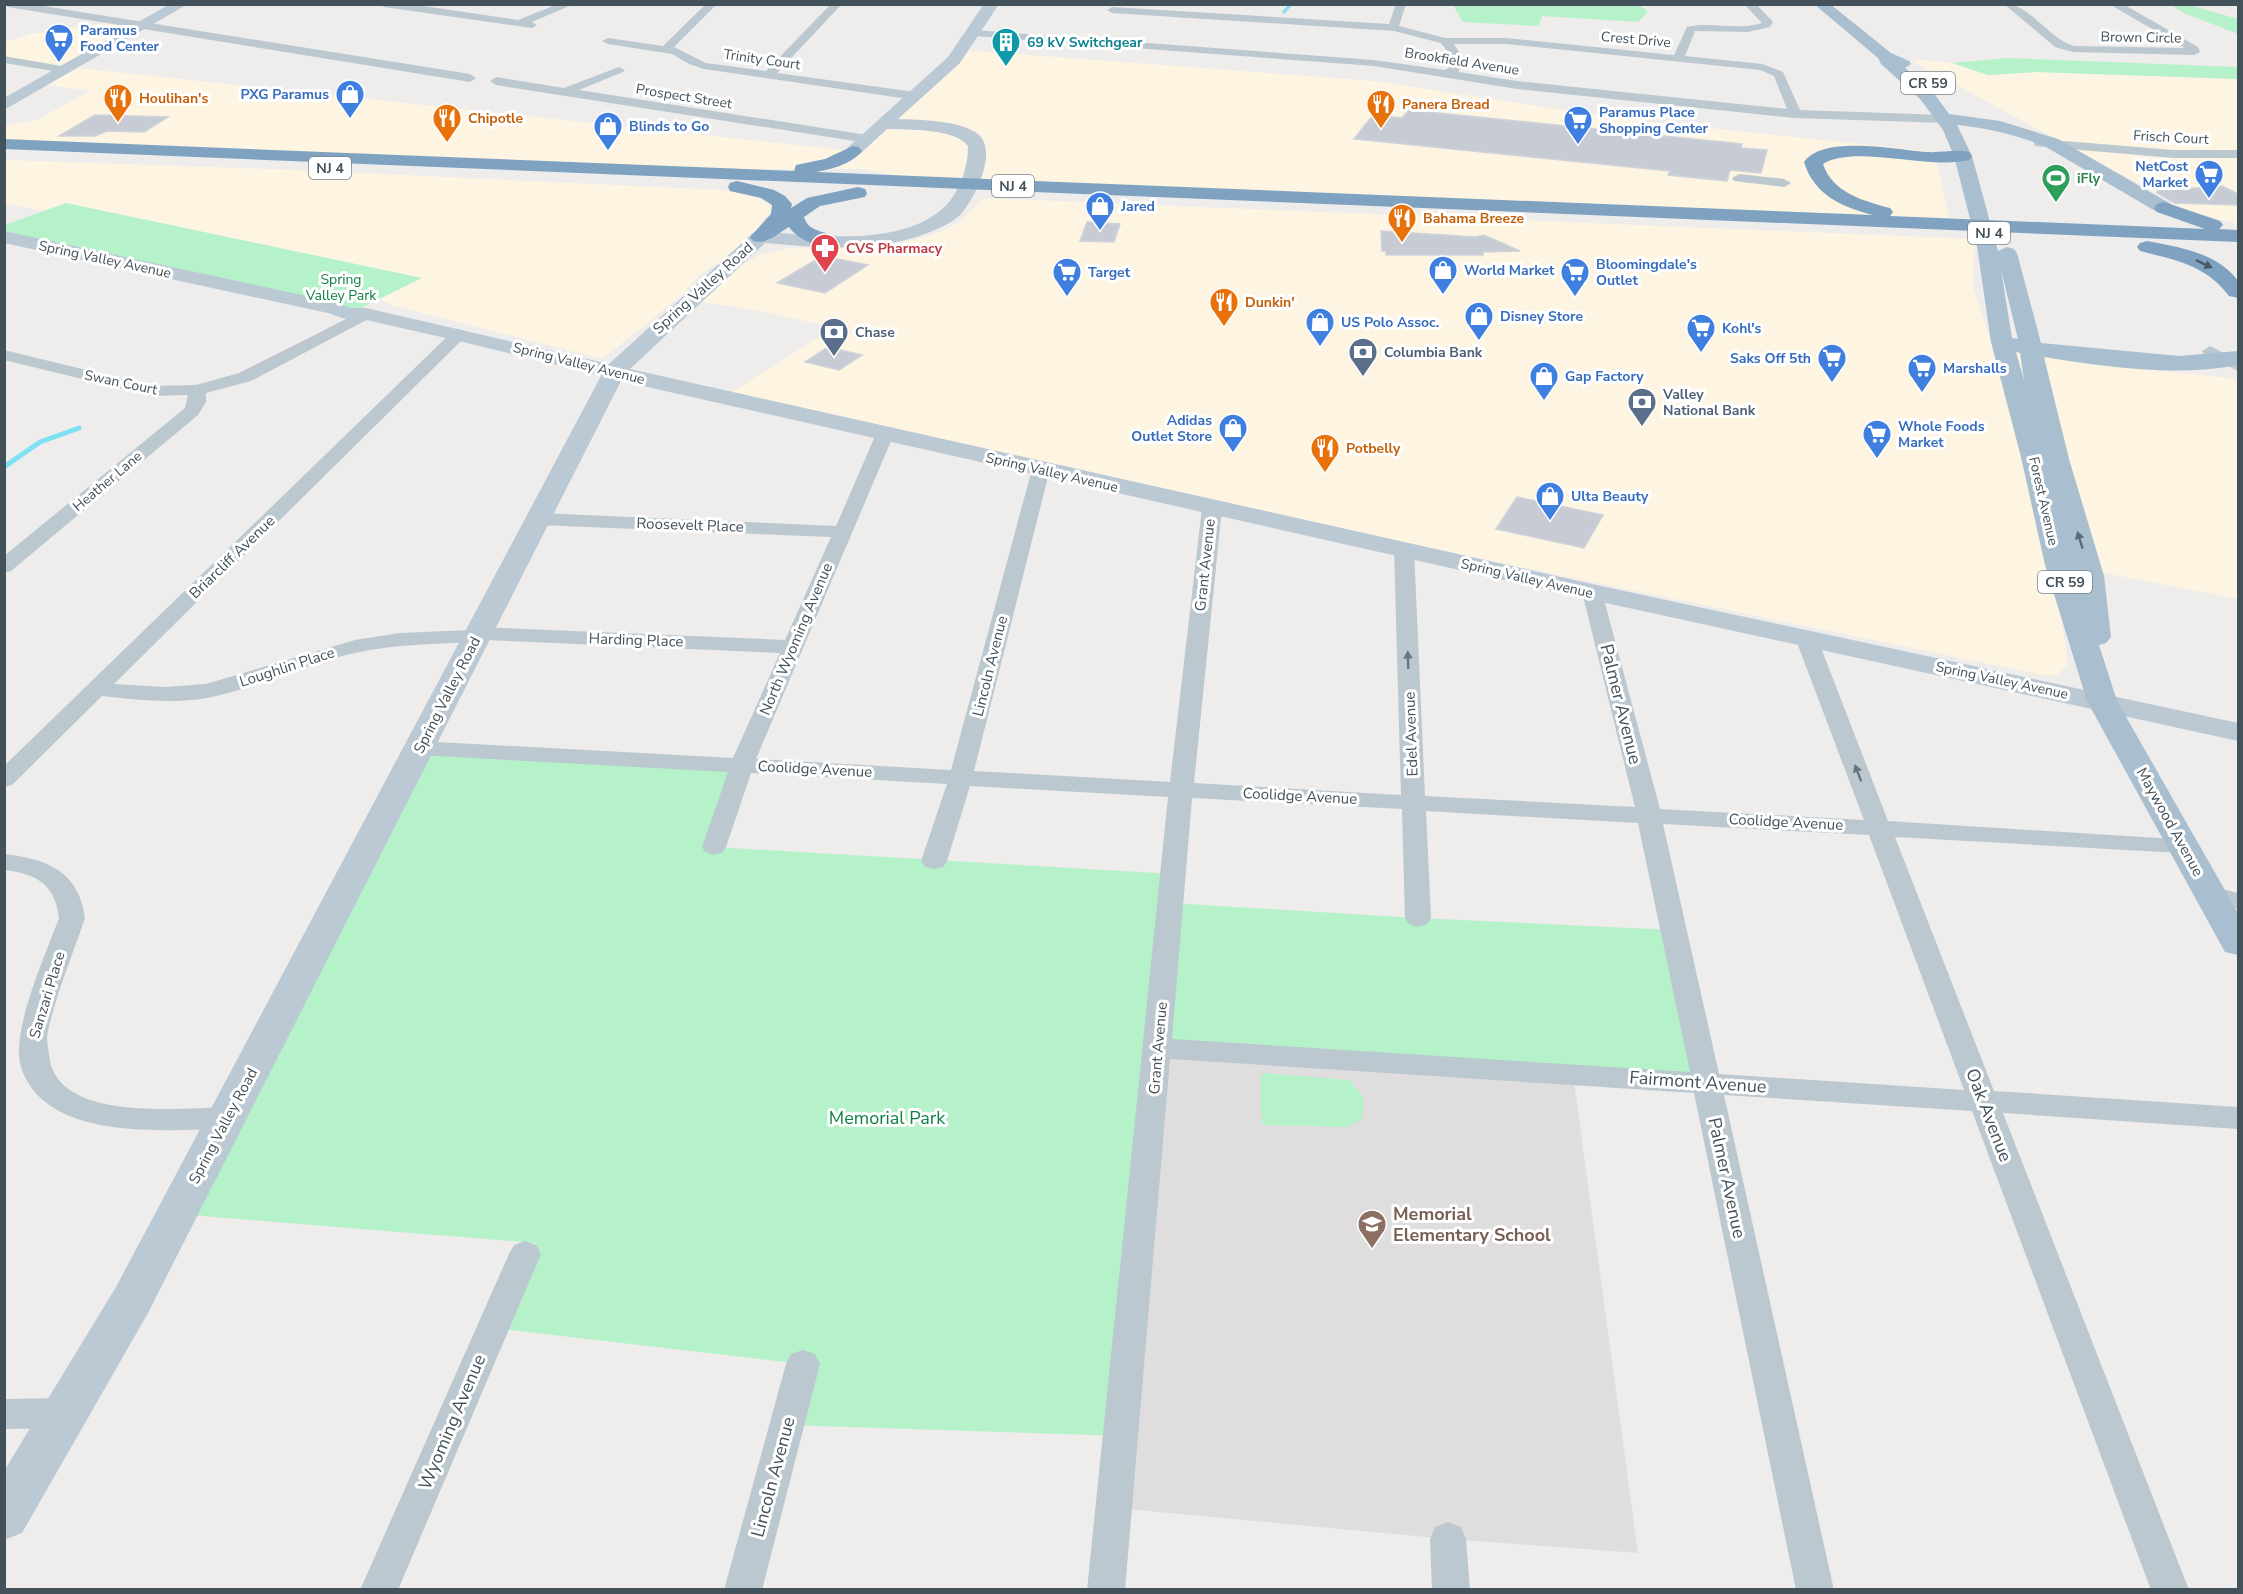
<svg xmlns="http://www.w3.org/2000/svg" width="2243" height="1594" font-family="'Nunito Sans',sans-serif">
<style>
.commercial{fill:#fdf4e2}
.education{fill:#e0ddde}
.green{fill:#b5f2ca}
.lines{fill:none;stroke-linecap:round;stroke-linejoin:round}
.stream-far1{stroke:#7ee0f3;stroke-width:3}
.stream{stroke:#7ee0f3;stroke-width:5}
.building{fill:#c7cbd3;stroke:#cfd3d9;stroke-width:1.5}
.street{fill:#bbc8d0;fill-rule:evenodd}
.secondary{fill:#bbc9d5;fill-rule:evenodd}
.primary{fill:#a9bece;fill-rule:evenodd}
.highway{fill:#7fa2c0;fill-rule:evenodd}
.oneway{fill:#495965}
.oneway2{fill:#5c6c78}
.oneway3{fill:#67757e}
.labels{text-anchor:middle;stroke-width:6;stroke-linejoin:round;paint-order:stroke}
.far-shop-label{font-size:14px;font-weight:bold;fill:#366cbe;stroke:#fff;text-anchor:start}
.far-street-label{font-size:14px;fill:#43515b;stroke:#fff}
.far-culture-label{font-size:14px;font-weight:bold;fill:#0d838f;stroke:#fff;text-anchor:start}
.shield{fill:#fff;stroke:#7b858c;stroke-width:1.5}
.shield-label{font-size:14px;font-weight:bold;fill:#43515b}
.far-food-label{font-size:14px;font-weight:bold;fill:#c56008;stroke:#fff;text-anchor:start}
.far-leisure-label{font-size:14px;font-weight:bold;fill:#27864d;stroke:#fff;text-anchor:start}
.far-health-label{font-size:14px;font-weight:bold;fill:#be3a42;stroke:#fff;text-anchor:start}
.far-park-label{font-size:14px;fill:#0f8143;stroke:#fff}
.far-service-label{font-size:14px;font-weight:bold;fill:#4e5e75;stroke:#fff;text-anchor:start}
.street-label{font-size:15px;fill:#43515b;stroke:#fff}
.near-street-label{font-size:18px;fill:#43515b;stroke:#fff}
.near-park-label{font-size:18px;fill:#0f8143;stroke:#fff}
.near-education-label{font-size:18px;font-weight:bold;fill:#785e54;stroke:#fff;text-anchor:start}
</style>
<rect width="100%" height="100%" fill="#efecec"/>
<!-- commercial -->
<path class="commercial" d="M113,22L136,25L64,65L5,57L4,43L30,34Z
M962,50L1374,81L1615,118L1935,152L1949,218L906,178L864,169H728L5,140L4,126L37,120L90,91L47,85L78,68L853,151Z
M1916,59L1952,63L1988,75L2036,72L2238,79V224L2191,212L1914,62Z
M5,160L297,170L722,190L764,197L774,206L752,237L700,275L682,295L602,359L391,305L380,299L421,278L66,203L44,211L5,203Z
M983,198L1975,239L1973,288L1994,350L2077,362L2238,379V599L2053,563L2068,663L2058,675H2042L1467,556L732,392L827,332L829,328L824,325L739,307L700,302L734,270L760,255L790,248L868,247L902,243L938,233L960,222Z"/>
<!-- education -->
<path class="education" d="M1158,1048L1573,1074L1638,1553L1448,1539L1115,1508Z"/>
<!-- green -->
<path class="green" d="M1639,5L1648,12L1638,22L1542,16L1539,26L1463,22L1453,5Z
M2171,5H2189L2238,19V34L2184,13Z
M2007,58L2238,67V79L2036,72L1988,75L1952,63Z
M66,203L422,278L348,314L5,237V225Z
M419,748L742,765L715,847L1173,874L1171,903L1418,918L1674,930L1706,1083L1158,1048L1122,1436L787,1425L803,1364L493,1328L535,1243L177,1214Z
M1265,1073L1350,1080L1364,1098L1362,1119L1348,1127L1262,1125L1260,1077Z"/>
<g class="lines">
<!-- stream-far1 -->
<path class="stream-far1" d="M1284,12L1291,4"/>
<!-- stream -->
<path class="stream" d="M4,467L40,442L79,428"/>
</g>
<!-- building -->
<path class="building" d="M1409,110L1742,144L1741,148L1767,150L1761,173L1730,170L1727,181L1668,175L1670,171L1354,139L1373,115L1402,118Z
M95,115L168,117L144,132L107,131L95,136H59Z
M2222,186L2238,194V205L2175,203L2157,193V191Z
M1087,222L1120,224L1114,242L1080,241Z
M1381,231L1476,237L1484,235L1520,251L1483,252V255H1386V251H1382Z
M822,256L868,265L825,293L777,283Z
M828,347L862,355L839,370L805,362Z
M1517,497L1603,515L1584,548L1496,529Z"/>
<g class="lines">
<!-- street -->
<path class="street" d="M4,4H31L470,74L476,78L470,82L8,7Z
M379,4H410L518,20L558,4H574L532,22L537,25L532,28L384,7Z
M706,4H717L674,47L706,63L766,71L831,4H842L777,73L915,92L921,96L915,100L704,69L689,64L672,54L608,44L602,41L608,38L663,46Z
M1396,4H1406L1399,26L1445,38H1506L1674,55L1687,27C1712,21 1738,31 1762,23L1744,4H1756L1773,22L1770,27L1748,32L1695,31L1685,56L1762,64L1783,72L1800,110L1945,115L1951,119L1945,123L1795,118L1517,89L1374,66L974,36L969,33L974,30L1374,60L1445,70L1451,66L1452,57L1441,43L1394,31L1112,13L1107,10L1112,7L1389,24ZM1454,44H1506L1760,70L1774,76L1787,109L1517,81L1458,72L1465,62Z
M2004,4C2031,4 2047,38 2074,46L2185,48L2109,4H2123L2198,47L2200,52L2194,55L2073,52L2055,47Z
M4,56L66,67L72,70L66,73L4,63Z
M619,67L625,70L623,72L579,90L867,135L873,139L867,143L496,85L490,81L496,77L564,88Z
M2040,139L2173,150H2238V158H2173L2035,146L2034,143L2035,140Z
M1739,174L1784,179L1791,183L1784,187L1734,181L1732,178Z
M366,309L372,311L374,314L372,317L251,381L206,393V402L198,415L11,571L4,573V556L185,408L188,395L152,396L4,360V350L152,386L196,385L239,373Z
M459,329L465,331L467,334L465,337L114,684L165,687L206,684L355,640L400,633L471,630L479,627L785,640L831,537L538,525L531,523L528,519L531,515L538,513L836,526L876,434L879,430H891L894,434L756,759L951,770L1032,469L1034,465H1048L1050,469L974,771L1170,782L1202,508L1205,504H1219L1222,508L1194,783L1401,795L1394,550L1397,546H1411L1414,550L1425,796L1635,807L1582,592L1585,588L1592,586L1599,588L1602,592L1660,809L1864,820L1796,640L1799,635L1807,634L1815,635L1818,640L1888,821L2190,840L2193,845L2190,850L2181,853L1895,837L1994,1091L2238,1107V1129L2003,1113L2189,1590H2151L1972,1111L1724,1095L1834,1590H1796L1694,1093L1170,1059L1125,1590H1087L1168,797L970,786L947,861L943,867L934,869L925,867L921,861L947,784L751,773L726,847L723,852L714,855L705,852L702,847L728,772L419,755L411,753L407,748L411,743L419,741L733,758L780,653L485,640L477,642C436,644 395,644 355,653C304,664 258,688 207,698C172,704 137,700 102,696L12,785L4,787V766L453,331ZM1192,798L1402,809L1405,918L1409,924L1418,927L1427,924L1431,918L1426,811L1638,823L1690,1072L1172,1039ZM1663,824L1869,835L1964,1090L1719,1074Z
M2210,346L2238,360V371L2204,354L2202,351Z
M4,854C47,859 79,871 85,918C73,954 56,994 48,1031C46,1038 48,1046 49,1054C54,1123 179,1108 228,1107L238,1110L243,1118L238,1126C221,1131 202,1129 184,1130C130,1131 41,1130 21,1067C10,1032 46,954 59,918C55,884 37,874 4,870Z
M2210,886L2238,893V909L2201,900L2197,894L2201,888Z
M525,1241L536,1245L541,1254L398,1590H360L509,1254L514,1245Z
M803,1350L815,1354L820,1364L762,1590H724L786,1364L791,1354Z
M66,1398L78,1402L83,1413L78,1424L66,1428L4,1429V1399Z
M1448,1522L1461,1527L1466,1539L1470,1590H1432L1430,1539L1435,1527Z"/>
<!-- secondary -->
<path class="secondary" d="M170,4H188L4,110V98Z
M984,4H999L960,63L898,119C920,120 960,120 978,134C999,151 974,201 959,216C953,221 946,225 939,228C884,254 824,248 765,243L630,369L1592,584L2238,723V741L1592,600L621,381L148,1313L22,1533L4,1540V1471L116,1287L601,376L459,341L366,320H348L328,313L4,243V231L335,302L351,308H366L609,364L753,233L760,231C818,236 929,252 959,186C965,173 968,160 968,146C955,128 908,130 887,129L859,155H847L844,151L948,57Z"/>
<!-- primary -->
<path class="primary" d="M1814,4H1830L1891,53L1909,61L1911,64L1905,68L1933,92L1949,114L2000,121L2058,139L2171,204L2174,208L2171,212H2157L2046,147C2017,135 1988,128 1957,125L1972,156L1998,251L2007,247L2014,249L2017,253L2041,343L2179,356L2238,351V365C2176,377 2106,367 2044,357L2069,459L2104,576L2111,637L2106,643L2099,645L2117,701L2238,913V955L2225,952L2220,943L2087,701L2045,565L2021,457L1991,342L1977,246L1954,156L1943,130L1921,100L1881,64L1878,58ZM2001,270L2018,339L2012,338ZM2016,352L2020,353L2024,380Z"/>
<!-- highway -->
<path class="highway" d="M4,139L794,171L796,165L825,159L853,146L859,147L862,151C852,164 832,169 816,172L1873,215C1842,207 1814,195 1804,162C1823,134 1898,150 1927,152C1941,153 1956,149 1969,152L1972,156L1969,160C1928,170 1854,144 1823,164C1832,192 1863,201 1890,208L1893,212L1890,216L2205,229L2157,212L2154,208L2157,204L2164,202L2220,221L2223,225L2219,229L2238,230V242L4,149Z
M737,181L774,190L785,196L792,204L791,208L807,198L858,187L865,189L867,193L865,197L820,206L804,217C809,235 831,229 840,242L837,246C821,250 798,240 789,227C777,234 766,245 753,241L750,237L771,214L772,205L761,198L730,191L728,187L730,183Z
M2147,241C2179,247 2218,253 2238,281V298L2229,296C2206,265 2175,260 2140,251L2137,247L2140,243Z"/>
</g>
<!-- one-way arrows -->
<defs><path id="oneway-solid" d="M-6-.8H1V-3.2L6.5 0L1 3.2V.8H-6Z" transform="scale(1.5)"/></defs>
<use class="oneway" href="#oneway-solid" transform="translate(2204 264) rotate(25)"/>
<use class="oneway2" href="#oneway-solid" transform="translate(2080 540) rotate(-107)"/>
<g class="oneway3">
<use href="#oneway-solid" transform="translate(1408 660) rotate(-92)"/>
<use href="#oneway-solid" transform="translate(1858 773) rotate(-111)"/>
</g>
<!-- icons -->
<defs>
<g id="supermarket-pin" transform="scale(1.5)"><path d="M0 17L-7.5 6A9.5 9.5 0 1 1 7.5 6Z" fill="#3f7fe0" stroke="#fff"/><path d="M-6-5.5h2.5l.6 2H6L4.5 2H-2.5L-4.4-4H-6ZM-1.5 3.2a1.3 1.3 0 1 0 .1 0ZM3 3.2a1.3 1.3 0 1 0 .1 0Z" fill="#fff"/></g>
<g id="building-pin" transform="scale(1.5)"><path d="M0 17L-7.5 6A9.5 9.5 0 1 1 7.5 6Z" fill="#0f9aa8" stroke="#fff"/><path d="M-4-6H4V6H1V3H-1V6H-4ZM-2.5-4.3h1.7v1.8h-1.7ZM.8-4.3h1.7v1.8H.8ZM-2.5-1h1.7V.8h-1.7ZM.8-1h1.7V.8H.8Z" fill="#fff"/></g>
<g id="shop-pin" transform="scale(1.5)"><path d="M0 17L-7.5 6A9.5 9.5 0 1 1 7.5 6Z" fill="#3f7fe0" stroke="#fff"/><path d="M-5-2.5h2.3a2.7 3.5 0 0 1 5.4 0H5L5.5 6h-11ZM-1.5-2.5h3a1.5 2.3 0 0 0-3 0Z" fill="#fff"/></g>
<g id="restaurant-pin" transform="scale(1.5)"><path d="M0 17L-7.5 6A9.5 9.5 0 1 1 7.5 6Z" fill="#e8710a" stroke="#fff"/><path d="M-5-6h1v4h1v-4h1v4h1v-4h1v5L-1.5 .5V6h-2V.5L-5-1ZM5-6V6H3V1.5H1.5Q1.5-4 5-6Z" fill="#fff"/></g>
<g id="stadium-pin" transform="scale(1.5)"><path d="M0 17L-7.5 6A9.5 9.5 0 1 1 7.5 6Z" fill="#2e9e5b" stroke="#fff"/><path d="M0-5a6.5 5 0 1 0 0 10a6.5 5 0 1 0 0-10ZM-3.5-1.8h7v3.6h-7Z" fill="#fff"/></g>
<g id="pharmacy-pin" transform="scale(1.5)"><path d="M0 17L-7.5 6A9.5 9.5 0 1 1 7.5 6Z" fill="#e0444e" stroke="#fff"/><path d="M-2-6h4v4h4v4h-4v4h-4v-4h-4v-4h4Z" fill="#fff"/></g>
<g id="bank-pin" transform="scale(1.5)"><path d="M0 17L-7.5 6A9.5 9.5 0 1 1 7.5 6Z" fill="#5c6f8a" stroke="#fff"/><path d="M-6-4H6V4H-6ZM0-2.3a2.3 2.3 0 1 0 0 4.6a2.3 2.3 0 1 0 0-4.6Z" fill="#fff"/></g>
<g id="school-pin" transform="scale(1.5)"><path d="M0 17L-7.5 6A9.5 9.5 0 1 1 7.5 6Z" fill="#8d6e63" stroke="#fff"/><path d="M0-5L7-2L0 1L-7-2ZM-4 1L0 2.5L4 1V4Q0 6-4 4Z" fill="#fff"/></g>
</defs>
<g fill-rule="evenodd">
<use href="#supermarket-pin" x="59" y="38"/>
<use href="#building-pin" x="1006" y="42"/>
<use href="#shop-pin" x="350" y="94"/>
<use href="#restaurant-pin" x="118" y="98"/>
<use href="#restaurant-pin" x="1381" y="104"/>
<use href="#restaurant-pin" x="447" y="118"/>
<use href="#supermarket-pin" x="1578" y="120"/>
<use href="#shop-pin" x="608" y="126"/>
<use href="#supermarket-pin" x="2209" y="174"/>
<use href="#stadium-pin" x="2056" y="178"/>
<use href="#shop-pin" x="1100" y="206"/>
<use href="#restaurant-pin" x="1402" y="218"/>
<use href="#pharmacy-pin" x="825" y="248"/>
<use href="#shop-pin" x="1443" y="270"/>
<use href="#supermarket-pin" x="1067" y="272"/>
<use href="#supermarket-pin" x="1575" y="272"/>
<use href="#restaurant-pin" x="1224" y="302"/>
<use href="#shop-pin" x="1479" y="316"/>
<use href="#shop-pin" x="1320" y="322"/>
<use href="#supermarket-pin" x="1701" y="328"/>
<use href="#bank-pin" x="834" y="332"/>
<use href="#bank-pin" x="1363" y="352"/>
<use href="#supermarket-pin" x="1832" y="358"/>
<use href="#supermarket-pin" x="1922" y="368"/>
<use href="#shop-pin" x="1544" y="376"/>
<use href="#bank-pin" x="1642" y="402"/>
<use href="#shop-pin" x="1233" y="428"/>
<use href="#supermarket-pin" x="1877" y="434"/>
<use href="#restaurant-pin" x="1325" y="448"/>
<use href="#shop-pin" x="1550" y="496"/>
<use href="#school-pin" x="1372" y="1224"/>
</g>
<g class="labels">
<!-- far-shop labels -->
<g class="far-shop-label">
<text x="80" y="35">Paramus<tspan x="80" dy="16">Food Center</tspan></text>
<text x="329" y="99" text-anchor="end">PXG Paramus</text>
<text x="1599" y="117">Paramus Place<tspan x="1599" dy="16">Shopping Center</tspan></text>
<text x="629" y="131">Blinds to Go</text>
<text x="2188" y="171" text-anchor="end">NetCost<tspan x="2188" dy="16">Market</tspan></text>
<text x="1121" y="211">Jared</text>
<text x="1596" y="269">Bloomingdale's<tspan x="1596" dy="16">Outlet</tspan></text>
<text x="1464" y="275">World Market</text>
<text x="1088" y="277">Target</text>
<text x="1500" y="321">Disney Store</text>
<text x="1341" y="327">US Polo Assoc.</text>
<text x="1722" y="333">Kohl's</text>
<text x="1811" y="363" text-anchor="end">Saks Off 5th</text>
<text x="1943" y="373">Marshalls</text>
<text x="1565" y="381">Gap Factory</text>
<text x="1212" y="425" text-anchor="end">Adidas<tspan x="1212" dy="16">Outlet Store</tspan></text>
<text x="1898" y="431">Whole Foods<tspan x="1898" dy="16">Market</tspan></text>
<text x="1571" y="501">Ulta Beauty</text>
</g>
<!-- far-street labels -->
<g class="far-street-label">
<text transform="translate(2141 37) rotate(1)" y="5">Brown Circle</text>
<text transform="translate(1636 39) rotate(5)" y="5">Crest Drive</text>
<text transform="translate(762 59) rotate(8)" y="5">Trinity Court</text>
<text transform="translate(1462 61) rotate(9)" y="5">Brookfield Avenue</text>
<text transform="translate(684 96) rotate(9)" y="5">Prospect Street</text>
<text transform="translate(2171 137) rotate(3)" y="5">Frisch Court</text>
<text transform="translate(105 259) rotate(12)" y="5">Spring Valley Avenue</text>
<text transform="translate(579 363) rotate(14)" y="5">Spring Valley Avenue</text>
<text transform="translate(121 382) rotate(12)" y="5">Swan Court</text>
<text transform="translate(1052 472) rotate(13)" y="5">Spring Valley Avenue</text>
<text transform="translate(107 481) rotate(-40)" y="5">Heather Lane</text>
<text transform="translate(2044 501) rotate(77)" y="5">Forest Avenue</text>
<text transform="translate(1527 578) rotate(13)" y="5">Spring Valley Avenue</text>
<text transform="translate(2002 680) rotate(12)" y="5">Spring Valley Avenue</text>
</g>
<!-- far-culture labels -->
<g class="far-culture-label">
<text x="1027" y="47">69 kV Switchgear</text>
</g>
<!-- shield labels -->
<g class="shield">
<rect x="1901" y="72" width="54" height="22" rx="4.5"/>
<rect x="309" y="157" width="42" height="22" rx="4.5"/>
<rect x="992" y="175" width="42" height="22" rx="4.5"/>
<rect x="1968" y="222" width="42" height="22" rx="4.5"/>
<rect x="2038" y="571" width="54" height="22" rx="4.5"/>
</g>
<g class="shield-label">
<text x="1928" y="88">CR 59</text>
<text x="330" y="173">NJ 4</text>
<text x="1013" y="191">NJ 4</text>
<text x="1989" y="238">NJ 4</text>
<text x="2065" y="587">CR 59</text>
</g>
<!-- far-food labels -->
<g class="far-food-label">
<text x="139" y="103">Houlihan's</text>
<text x="1402" y="109">Panera Bread</text>
<text x="468" y="123">Chipotle</text>
<text x="1423" y="223">Bahama Breeze</text>
<text x="1245" y="307">Dunkin'</text>
<text x="1346" y="453">Potbelly</text>
</g>
<!-- far-leisure labels -->
<g class="far-leisure-label">
<text x="2077" y="183">iFly</text>
</g>
<!-- far-health labels -->
<g class="far-health-label">
<text x="846" y="253">CVS Pharmacy</text>
</g>
<!-- far-park labels -->
<g class="far-park-label">
<text x="341" y="284">Spring<tspan x="341" dy="16">Valley Park</tspan></text>
</g>
<!-- far-service labels -->
<g class="far-service-label">
<text x="855" y="337">Chase</text>
<text x="1384" y="357">Columbia Bank</text>
<text x="1663" y="399">Valley<tspan x="1663" dy="16">National Bank</tspan></text>
</g>
<!-- street labels -->
<g class="street-label">
<text transform="translate(703 288) rotate(-42)" y="5">Spring Valley Road</text>
<text transform="translate(690 525) rotate(2)" y="5">Roosevelt Place</text>
<text transform="translate(232 557) rotate(-44)" y="5">Briarcliff Avenue</text>
<text transform="translate(1205 565) rotate(-84)" y="5">Grant Avenue</text>
<text transform="translate(796 639) rotate(-67)" y="5">North Wyoming Avenue</text>
<text transform="translate(636 640) rotate(2)" y="5">Harding Place</text>
<text transform="translate(990 666) rotate(-76)" y="5">Lincoln Avenue</text>
<text transform="translate(287 667) rotate(-18)" y="5">Loughlin Place</text>
<text transform="translate(447 695) rotate(-63)" y="5">Spring Valley Road</text>
<text transform="translate(1411 734) rotate(-92)" y="5">Edel Avenue</text>
<text transform="translate(815 769) rotate(3)" y="5">Coolidge Avenue</text>
<text transform="translate(1300 796) rotate(3)" y="5">Coolidge Avenue</text>
<text transform="translate(1786 822) rotate(3)" y="5">Coolidge Avenue</text>
<text transform="translate(2170 822) rotate(61)" y="5">Maywood Avenue</text>
<text transform="translate(47 995) rotate(-73)" y="5">Sanzari Place</text>
<text transform="translate(1158 1048) rotate(-85)" y="5">Grant Avenue</text>
<text transform="translate(223 1126) rotate(-62)" y="5">Spring Valley Road</text>
</g>
<!-- near-street labels -->
<g class="near-street-label">
<text transform="translate(1621 704) rotate(76)" y="6">Palmer Avenue</text>
<text transform="translate(1698 1082) rotate(4)" y="6">Fairmont Avenue</text>
<text transform="translate(1989 1115) rotate(69)" y="6">Oak Avenue</text>
<text transform="translate(1727 1178) rotate(78)" y="6">Palmer Avenue</text>
<text transform="translate(452 1422) rotate(-67)" y="6">Wyoming Avenue</text>
<text transform="translate(773 1477) rotate(-75)" y="6">Lincoln Avenue</text>
</g>
<!-- near-park labels -->
<g class="near-park-label">
<text x="887" y="1124">Memorial Park</text>
</g>
<!-- near-education labels -->
<g class="near-education-label">
<text x="1393" y="1220">Memorial<tspan x="1393" dy="21">Elementary School</tspan></text>
</g>
</g>
<!-- border -->
<rect width="2243" height="1594" fill="none" stroke="#43515b" stroke-width="12"/>
</svg>
